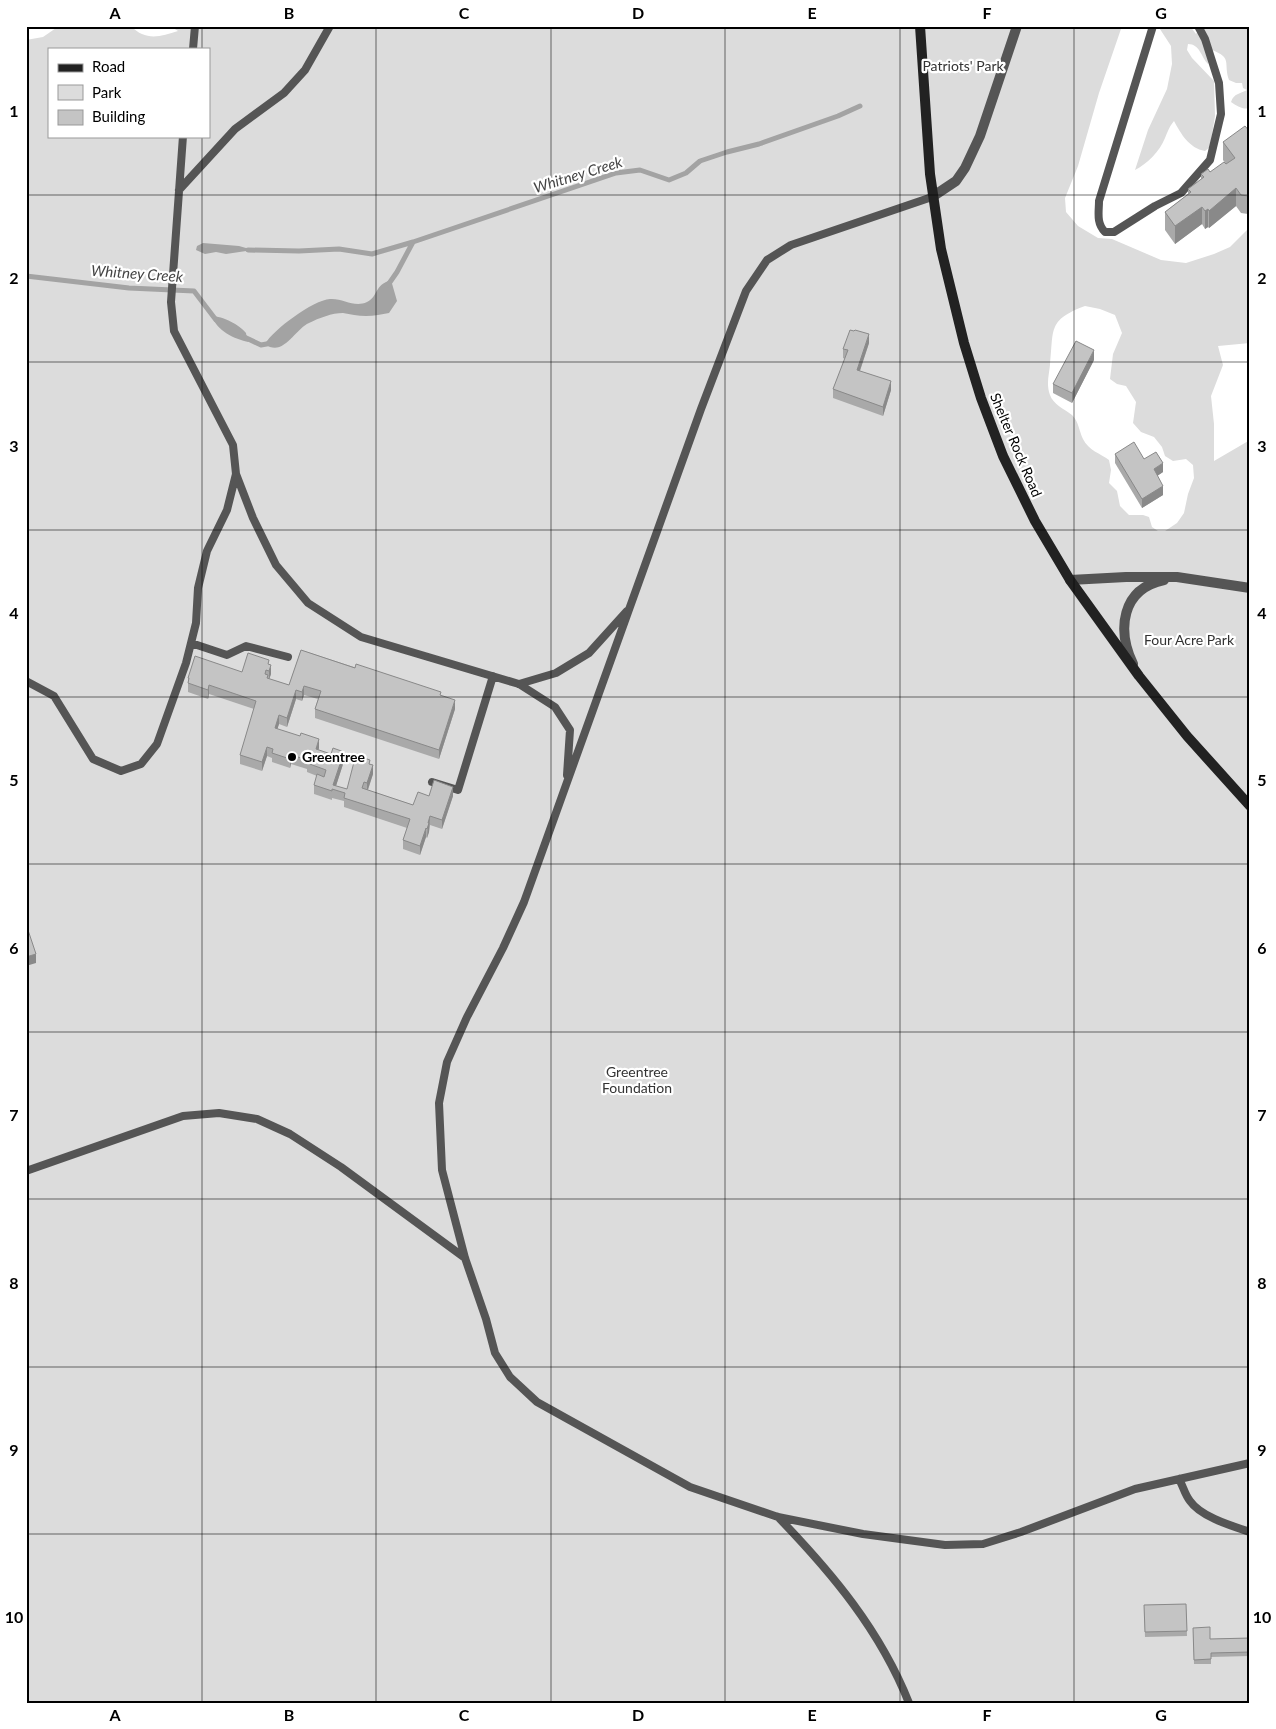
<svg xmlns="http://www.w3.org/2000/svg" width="1276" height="1729" font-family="Lato,sans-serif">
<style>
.green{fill:#dcdcdc;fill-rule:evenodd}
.water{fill:#a3a3a3}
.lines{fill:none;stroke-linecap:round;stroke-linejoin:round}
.stream{stroke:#a3a3a3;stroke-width:5}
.service{stroke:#555;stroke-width:8}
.minor{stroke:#555;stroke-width:10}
.secondary{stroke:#222;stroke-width:10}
.wall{fill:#a9a9a9}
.shaded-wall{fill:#898989}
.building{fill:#c4c4c4;stroke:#898989}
.grid{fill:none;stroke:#000;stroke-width:1;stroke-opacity:0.55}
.poi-dot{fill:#000;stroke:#fff;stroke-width:2}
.labels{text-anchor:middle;stroke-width:4.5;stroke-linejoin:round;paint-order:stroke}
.park-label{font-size:14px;fill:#333;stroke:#fff}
.street-label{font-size:14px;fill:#000;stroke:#fff}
.poi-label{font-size:14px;font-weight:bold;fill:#000;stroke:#fff;text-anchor:start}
.water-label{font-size:15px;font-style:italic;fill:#444;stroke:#fff}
.neatline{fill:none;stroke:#000;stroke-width:2}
.grid-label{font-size:16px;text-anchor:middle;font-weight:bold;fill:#000}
</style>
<rect width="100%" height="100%" fill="#fff"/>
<!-- green -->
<path class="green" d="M59,26H131C145,41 160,37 178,31L170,26H190L192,32L193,26H1122L1099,93L1078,166L1065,198L1066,212L1078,226L1098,238L1112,239L1161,260L1186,263L1214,254L1230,247L1250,227V343L1218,346L1223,365L1211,396L1214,424V461L1250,440V1703H26V40L43,37ZM49,49H209V136H49ZM1085,306L1100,309L1115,315L1122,333L1113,354L1110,379L1117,384L1126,386L1136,402L1133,423L1141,432L1154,437L1162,447L1165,456L1173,461L1186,459L1193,465L1194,478L1188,494L1184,513L1177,523L1165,531H1158L1152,527L1149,517L1143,515H1129L1120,506L1117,491L1109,483L1111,470L1109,460C1101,454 1088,450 1083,439C1079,431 1079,422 1072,415C1064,409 1053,404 1050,395C1046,384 1049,375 1050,365C1054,330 1047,320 1085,306Z
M1158,26H1190L1196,34L1201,26H1250V108C1243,110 1237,106 1231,102C1234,93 1240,94 1247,90L1243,88L1242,83H1236L1229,80C1223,63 1233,58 1212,50L1208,64C1201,57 1200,44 1188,44L1187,50L1192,58L1214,81L1215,116L1210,147L1205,151C1189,148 1181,134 1174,121C1169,127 1168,131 1165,138C1160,151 1147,164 1135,170L1148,130L1167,89L1172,64L1171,46Z"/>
<!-- water -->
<path class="water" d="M203,243L239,246L253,250L226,254L216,252L205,254L196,250L197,246Z
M391,280L397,301L389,313C382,314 374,316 366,316C358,316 350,314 343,313C332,313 319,318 309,323C295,329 283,358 265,344C273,330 313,300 330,299C343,298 354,308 367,302C378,297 374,285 391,280Z
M212,316C222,316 240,325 246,333C246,334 248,341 249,342C234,339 217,331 212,316Z"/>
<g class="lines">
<!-- stream -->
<path class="stream" d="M248,250L299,251L339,249L372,254L413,242
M26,276L129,288L194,291L216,320
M388,285L397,272L413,242L616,173L640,170L669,180L686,173L700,161L727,152L759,144L838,116L860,106
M242,336L261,345L272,343"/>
<!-- service -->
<path class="service" d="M1153,26L1099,201C1099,212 1096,223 1105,232H1114L1155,206L1181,193L1210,160L1221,114L1219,83L1205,39L1198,26
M193,49L195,26
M179,190L235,129L284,93L305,70L330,26
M932,197L791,245L767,260L746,291L701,409L524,902L503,948L467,1017L447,1062L439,1103L442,1170L465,1258L486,1319L495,1353L510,1377L537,1402L690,1487L778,1517L863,1534L945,1545L983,1544L1021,1532L1135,1489L1250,1463
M236,474L253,518L276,565L308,603L361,637L519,684L555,707L570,730L567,775
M191,643L227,655L246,646L288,657
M26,681L54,696L93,759L121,771L141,764L157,744L186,663L196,623L198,588L207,551L227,510L236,474L233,445L174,331L171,302L183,136
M519,684L556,673L589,653L627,611
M432,782L458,790L493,676
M26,1171L183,1116L219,1113L257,1119L290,1134L341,1167L465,1258
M1179,1479C1183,1486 1185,1495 1190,1501C1201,1517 1232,1526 1250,1532
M778,1517C832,1573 880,1630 909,1703"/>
<!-- minor -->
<path class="minor" d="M932,197L956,181L965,168L980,136L1017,26
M1070,580L1126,577H1177L1250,588
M1133,664C1117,630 1121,589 1164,580"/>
<!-- secondary -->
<path class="secondary" d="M920,26L930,174L941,249L964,343L981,398L1003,456L1035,521L1070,580L1139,676L1187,736L1250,806"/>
</g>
<!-- wall -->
<path class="wall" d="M1250,132V213L1248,214L1241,213L1236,206L1209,228L1208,227L1205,229L1202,224L1175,244L1165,230V212L1188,194V189L1201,179V174L1210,172L1226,164L1223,160V142Z
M869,343L860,371L891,390L883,416L833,398V389L845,359L843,358V349Z
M1094,360L1072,403L1053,393V384Z
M1115,454L1144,459L1163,472L1157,476L1163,495L1142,508L1115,463Z
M301,650L441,695L455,709L439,759L315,718V709L318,699L304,695L302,701L296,699L287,727L279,724L277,729L319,748L318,750L344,761L336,786L347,789L370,764L373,774L368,790L413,805L429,796H453L442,829L430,825L429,832L427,838L426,837L420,855L403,849V840L407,828L344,807V801L332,798V800L314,794V785L317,776L307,772V769L291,764L290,768L272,762V758L267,756L262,771L240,764V755L254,709L209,694L208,699L188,692V678L242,672L269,665L271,674L269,679L289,685Z
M1186,1604L1187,1636L1145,1637L1144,1605Z
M1193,1628L1210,1639L1250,1638V1656L1211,1657V1664H1194Z"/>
<!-- shaded-wall -->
<path class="shaded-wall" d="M1236,188V206L1209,228V211Z
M1250,195V213L1248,214V196Z
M1202,207V224L1175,244V226Z
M1208,209V227L1205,229V211Z
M869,334V343L857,379V370Z
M1094,350V360L1072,403V393Z
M891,381V390L883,416V407Z
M1163,463V472L1154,478V469Z
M1163,486V495L1142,508V499Z
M271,665V674L269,680V671Z
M209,685V694L208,699V690Z
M304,686V695L302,701V692Z
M296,690V699L287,727V718Z
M455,700V709L439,759V750Z
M279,715V724L275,737V728Z
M319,739V748L316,758V749Z
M267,747V756L262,771V762Z
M344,752V761L335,789L333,785Z
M291,755V764L290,768V759Z
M373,765V774L367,792V783Z
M453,787V796L442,829V820Z
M430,816L429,832L427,838L428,823Z
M426,828V837L420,855V846Z
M36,954V963L26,966V957Z"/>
<!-- building -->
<path class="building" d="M1245,126L1250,132V178L1249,177L1247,179L1249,181L1250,180V195L1248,196L1241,195L1236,188L1209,211L1208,209L1205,211L1202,207L1175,226L1165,212L1191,192L1188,189L1204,177L1201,174L1208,169L1210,172L1224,162L1226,164L1235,158L1223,142Z
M850,330L854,331L855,330L869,334L857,370L891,381L883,407L833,389L848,350L843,349Z
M1076,341L1094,350L1072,393L1053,384Z
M1134,442L1144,459L1156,452L1163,463L1154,469L1163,486L1142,499L1115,454Z
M301,650L355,668L356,664L441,692L440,695L455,700L439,750L315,709L321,691L304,686L302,692L296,690L287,718L279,715L275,728L300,736L301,733L319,739L316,749L331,754L333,748L344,752L333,785L347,789L354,762L358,756L370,760L369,764L373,765L367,783L364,782L362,788L413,805L418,792L429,796L434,780L453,787L442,820L430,816L428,823H429L427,829L426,828L420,846L403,840L410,819L344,798L345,793L332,789V791L314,785L317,774L324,777L326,770L307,763L308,760L291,755L290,759L272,753L273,749L267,747L262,762L240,755L256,701L209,685L208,690L188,683L189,678H188L195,656L242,672L248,653L269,660L268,664L271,665L269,671L266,670L265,674L268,675L267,678L289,685Z
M26,930H28L36,954L26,957Z
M1186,1604L1187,1631L1145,1632L1144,1605Z
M1210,1627V1639L1250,1638V1652L1211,1653V1659L1194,1660L1193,1628Z"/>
<!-- grid -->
<path class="grid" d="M202,26V49M376,26V1703M551,26V1703M725,26V1703M900,26V1703M1074,26V1703M202,136V1703M26,195H1250M26,362H1250M26,530H1250M26,697H1250M26,864H1250M26,1032H1250M26,1199H1250M26,1367H1250M26,1534H1250"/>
<!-- markers -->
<circle class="poi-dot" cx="292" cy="757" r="5"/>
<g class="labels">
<!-- park labels -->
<g class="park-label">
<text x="963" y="71">Patriots' Park</text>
<text x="1189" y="645">Four Acre Park</text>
<text x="637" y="1077">Greentree<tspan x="637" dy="16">Foundation</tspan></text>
</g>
<!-- street labels -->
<g class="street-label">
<text transform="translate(1016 445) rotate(67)" y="5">Shelter Rock Road</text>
</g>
<!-- poi labels -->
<g class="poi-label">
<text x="302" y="762">Greentree</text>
</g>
<!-- water labels -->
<g class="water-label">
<text transform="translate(578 175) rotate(-17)" y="5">Whitney Creek</text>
<text transform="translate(137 274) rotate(4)" y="5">Whitney Creek</text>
</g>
</g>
<!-- border -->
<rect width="1276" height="1729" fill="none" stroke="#ffffff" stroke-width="55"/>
<!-- legend -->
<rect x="48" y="48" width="162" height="90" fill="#ffffff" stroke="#999999"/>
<rect x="58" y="64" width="25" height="8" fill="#222222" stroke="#999999"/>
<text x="92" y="72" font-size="15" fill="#000000">Road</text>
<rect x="58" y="85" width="25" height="15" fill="#dcdcdc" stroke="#999999"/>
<text x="92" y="98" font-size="15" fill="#000000">Park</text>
<rect x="58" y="110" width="25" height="15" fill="#c4c4c4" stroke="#999999"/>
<text x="92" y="122" font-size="15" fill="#000000">Building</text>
<rect x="28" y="28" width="1220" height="1674" class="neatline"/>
<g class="grid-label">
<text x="115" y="19">A</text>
<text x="289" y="19">B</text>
<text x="464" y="19">C</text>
<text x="638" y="19">D</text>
<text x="812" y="19">E</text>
<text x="987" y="19">F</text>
<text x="1161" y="19">G</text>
<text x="14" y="117">1</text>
<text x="1262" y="117">1</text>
<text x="14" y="284">2</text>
<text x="1262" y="284">2</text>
<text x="14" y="452">3</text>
<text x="1262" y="452">3</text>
<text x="14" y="619">4</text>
<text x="1262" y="619">4</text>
<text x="14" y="786">5</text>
<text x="1262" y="786">5</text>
<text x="14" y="954">6</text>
<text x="1262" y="954">6</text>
<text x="14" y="1121">7</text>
<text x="1262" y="1121">7</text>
<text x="14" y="1289">8</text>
<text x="1262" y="1289">8</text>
<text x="14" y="1456">9</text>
<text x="1262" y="1456">9</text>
<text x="14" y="1623">10</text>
<text x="1262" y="1623">10</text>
<text x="115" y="1721">A</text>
<text x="289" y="1721">B</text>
<text x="464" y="1721">C</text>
<text x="638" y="1721">D</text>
<text x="812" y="1721">E</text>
<text x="987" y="1721">F</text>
<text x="1161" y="1721">G</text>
</g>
</svg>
